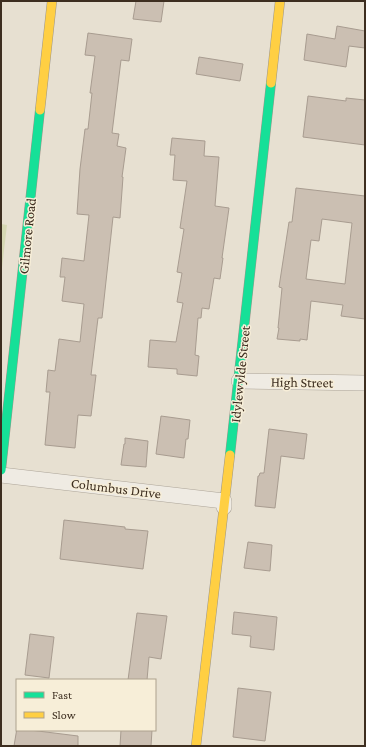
<svg xmlns="http://www.w3.org/2000/svg" width="366" height="747" font-family="'Crimson Pro',serif">
<style>
.green{fill:#d6d7b3}
.building{fill:#cbbfb2;stroke:#a89c90;fill-rule:evenodd}
.lines{fill:none;stroke-linecap:round;stroke-linejoin:round}
.street-casing{stroke:#ada599;stroke-width:16}
.fast-casing{stroke:#9c958a;stroke-width:10}
.slow-casing{stroke:#9c958a;stroke-width:10}
.street{stroke:#efebe3;stroke-width:15}
.fast{stroke:#16e098;stroke-width:9}
.slow{stroke:#ffcf43;stroke-width:9}
.labels{text-anchor:middle;stroke-width:3;stroke-linejoin:round;paint-order:stroke}
.street-label{font-size:14px;fill:#3d2e20;stroke:#f7eed8}
</style>
<rect width="100%" height="100%" fill="#e7e0d1"/>
<!-- green -->
<path class="green" d="M1,224L7,225L1,276Z"/>
<!-- building -->
<path class="building" d="M136,1H164L161,22L133,19Z
M337,26L365,31V48L349,46L346,67L304,60L307,34L335,39Z
M88,33L132,39L129,61L121,60L112,133L119,134L117,146L126,148L122,177H123L120,218L113,217L102,318H98L91,375H96L91,416L78,415L75,448L45,445L50,392H46L48,370L55,371L59,339L80,342L84,304L62,301L65,277H60L62,258L84,261L89,215L77,214L80,169L85,129H88L92,93H90L95,56L85,55Z
M199,57L243,64L240,81L196,74Z
M308,96L346,101V98L365,100V145L303,137Z
M172,138L205,141L204,156L219,157L215,206L229,208L222,258H223L220,279L214,278L209,309L202,308L201,318H198L195,355L199,356L197,376L177,374V369L148,367L150,340L176,342L183,303L177,302L182,273L177,272L184,229L180,228L187,181L173,180L175,155H170Z
M296,188L365,196V319L341,316L343,305L311,301L307,340L300,339V341L277,339L279,328H278L282,288L279,287L289,222H292ZM322,219L352,223L345,284L306,279L311,240L319,241Z
M161,416L190,420L188,439H186L184,458L156,454Z
M269,429L307,434L304,459L281,456L275,508L255,506L258,476H259L260,473H264Z
M125,438L148,441L146,467L121,465L124,444H125Z
M64,520L125,527V529L148,531L143,569L60,559Z
M248,542L272,545L270,571L244,568Z
M234,612L277,617L274,650L250,647L251,636L232,634Z
M137,613L167,616L161,659L149,657L147,680H128Z
M30,634L54,637L49,678L25,675Z
M238,688L271,692L265,741L233,737Z
M17,728V730H30L78,736V746H14Z
M121,730H152L151,746H120Z"/>
<g class="lines">
<!-- street casing -->
<g class="street-casing">
<path id="street" d="M239,381L365,383
M1,475L224,501V507"/>
</g>
<!-- fast casing -->
<g class="fast-casing">
<path id="fast" d="M230,455L271,83
M1,470L40,110"/>
</g>
<!-- slow casing -->
<g class="slow-casing">
<path id="slow" d="M271,83L280,1
M40,110L52,1
M196,746L230,455"/>
</g>
<!-- street -->
<use href="#street" class="street"/>
<!-- fast -->
<use href="#fast" class="fast"/>
<!-- slow -->
<use href="#slow" class="slow"/>
</g>
<g class="labels">
<!-- street labels -->
<g class="street-label">
<text transform="translate(27 236) rotate(-84)" y="5">Gilmore Road</text>
<text transform="translate(240 374) rotate(-84)" y="5">Idylewylde Street</text>
<text transform="translate(302 382) rotate(1)" y="5">High Street</text>
<text transform="translate(116 488) rotate(7)" y="5">Columbus Drive</text>
</g>
</g>
<!-- border -->
<rect width="366" height="747" fill="none" stroke="#3d2e20" stroke-width="4"/>
<!-- legend -->
<rect x="16" y="679" width="140" height="52" fill="#f7eed8" stroke="#ada18e"/>
<rect x="24" y="692" width="20" height="6" fill="#16e098" stroke="#ada18e"/>
<text x="52" y="699" font-size="12" fill="#3d2e20">Fast</text>
<rect x="24" y="712" width="20" height="6" fill="#ffcf43" stroke="#ada18e"/>
<text x="52" y="719" font-size="12" fill="#3d2e20">Slow</text>
</svg>
